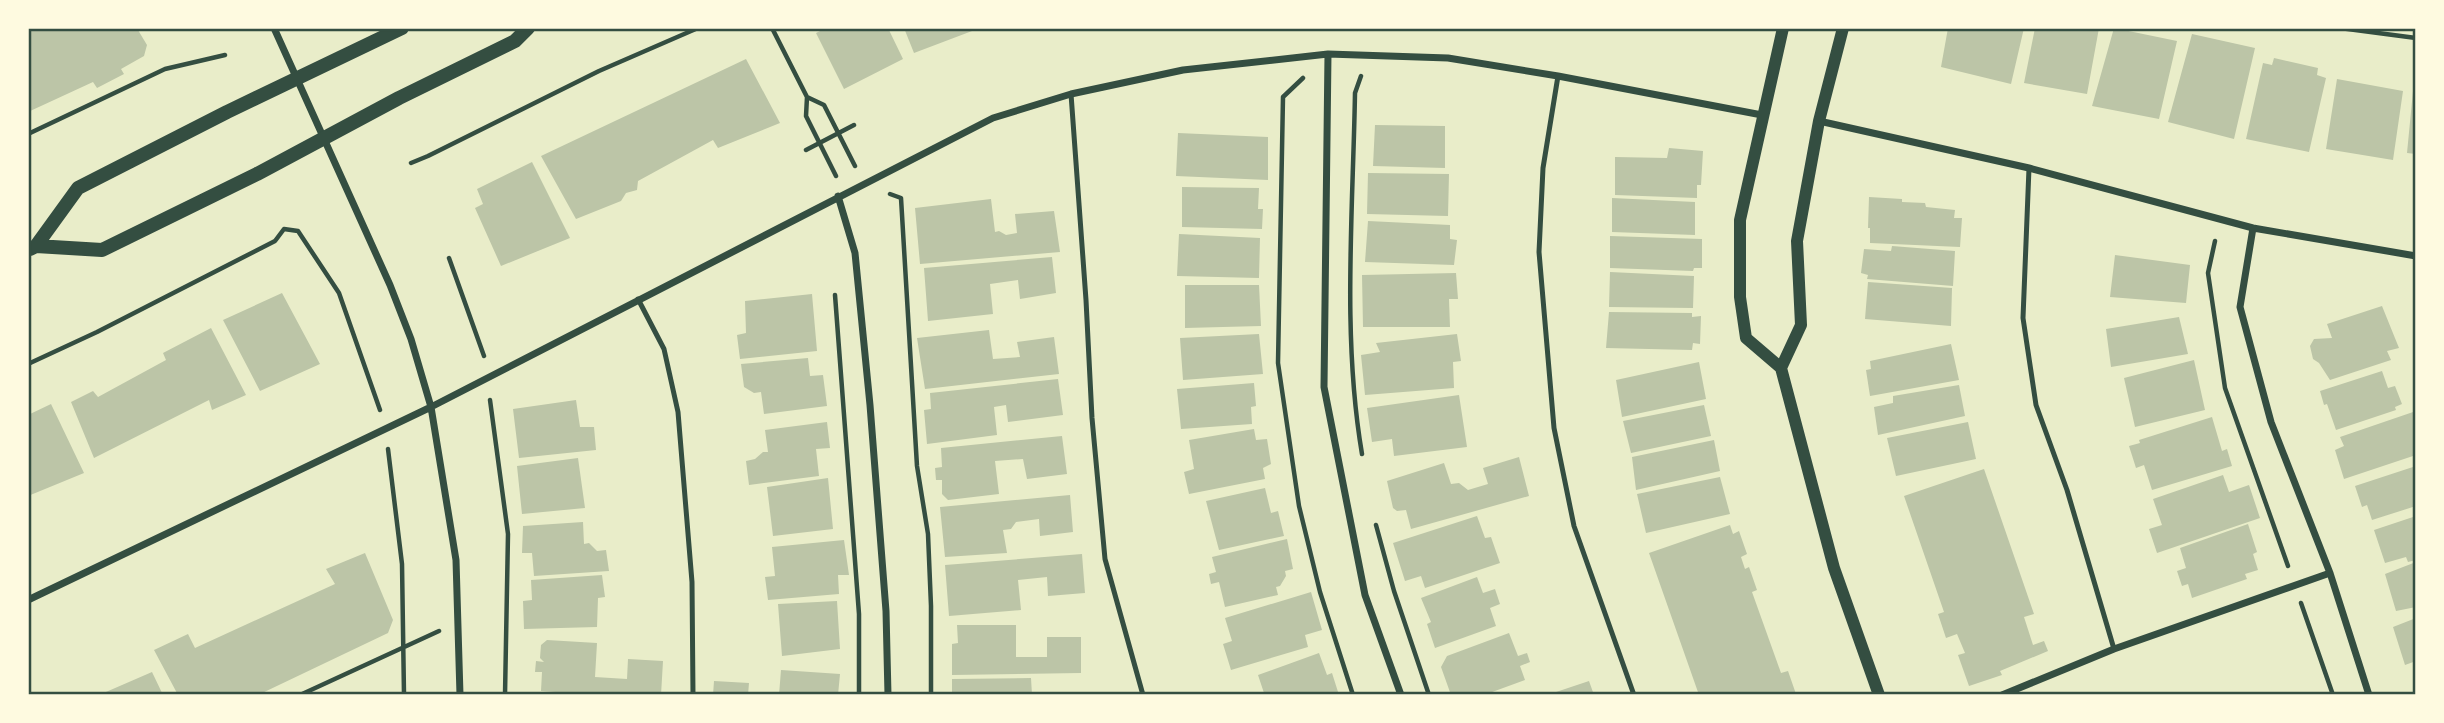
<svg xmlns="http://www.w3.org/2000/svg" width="2444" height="723" font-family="Raleway,sans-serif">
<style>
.building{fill:#bcc5a7}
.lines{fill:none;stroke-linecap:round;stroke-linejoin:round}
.path{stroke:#344e41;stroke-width:4.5}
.service{stroke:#344e41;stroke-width:5}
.minor{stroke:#344e41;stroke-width:7}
.tertiary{stroke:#344e41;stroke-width:12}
.secondary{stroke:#344e41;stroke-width:14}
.neatline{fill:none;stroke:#344e41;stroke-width:2.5}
</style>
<rect width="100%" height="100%" fill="#e9edc9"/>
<!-- building -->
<path class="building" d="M28,28H140L138,30L147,45L144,56L121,69L124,74L97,88L93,82L28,112Z
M826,28H888L903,59L844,89L816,33Z
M904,28H980L914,53Z
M1948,28H2024L2011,84L1941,67Z
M2035,28H2099L2087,94L2024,83Z
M2114,28L2177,41L2159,119L2092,106Z
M2192,34L2255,48L2234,139L2168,122Z
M2274,58L2318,68L2317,75L2326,78L2309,152L2246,139L2263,63L2272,65Z
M746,59L780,123L718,148L713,140L638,181L637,190L626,193L621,201L576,219L541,156Z
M2337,79L2403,91L2393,160L2326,149Z
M2413,91L2416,92V154L2407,153Z
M1375,125L1445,126V168L1373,166Z
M1178,133L1268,137V180L1176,176Z
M1669,148L1703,151L1701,185H1697V198L1615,195V157L1667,158Z
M532,162L570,238L501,266L475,208L483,204L477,189Z
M1368,173L1449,174L1448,216L1367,214Z
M1182,187L1259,188L1258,209H1263L1262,229L1182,227Z
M1869,197L1902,199V202L1925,203L1926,207L1955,210L1954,218H1962L1960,247L1870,243V228H1868Z
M1612,198L1695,202V235L1612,232Z
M991,199L995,232L999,231L1006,235L1017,233L1015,214L1054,211L1060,252L920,264L915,208Z
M1368,221L1450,225V239L1457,240L1454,265L1365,262Z
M1179,234L1260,238L1259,278L1177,276Z
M1610,236L1702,239V268H1694L1693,271L1610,268Z
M1892,246L1955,251L1953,286L1867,279L1868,275L1861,273L1864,249L1891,251Z
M2115,255L2190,265L2186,303L2110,297Z
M1052,257L1056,293L1020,299L1018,280L990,284L993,314L928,321L924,268Z
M1610,272L1694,276L1693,308L1609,307Z
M1456,273L1458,299H1449L1450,327H1363L1362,275Z
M1868,282L1952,288L1951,326L1865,319Z
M1185,285H1259L1261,326L1185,328Z
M282,293L320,364L260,391L223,320Z
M812,294L817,351L740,359L737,335L746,333L745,301Z
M2382,306L2399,348L2387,351L2391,360L2330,380L2319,363L2313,359L2310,346L2314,339L2332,338L2327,324Z
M1609,312L1692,313V317L1701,316L1700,344L1693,343L1692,350L1606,348Z
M2179,317L2188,354L2111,367L2106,329Z
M211,328L246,395L212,410L209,400L94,458L71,402L93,391L98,397L166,360L163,353Z
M989,330L993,359L1020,357L1017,342L1054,337L1059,374L925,389L917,338Z
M1259,334L1263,374L1183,380L1180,338Z
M1457,334L1461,361L1453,362L1454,388L1365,395L1361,355L1380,352L1376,343Z
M1951,344L1959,380L1870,396L1866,370L1871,369L1870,361Z
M808,358L810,376L823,375L827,406L764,414L761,392L754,393L744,387L741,364Z
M2194,360L2205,410L2135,427L2124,378Z
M1699,362L1706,399L1622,417L1616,380Z
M2382,371L2388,388L2395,386L2402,404L2395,407L2396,410L2336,430L2327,404L2324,405L2320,391Z
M1058,379L1063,415L1008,422L1006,405L994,407L997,435L927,444L924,410L931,409L930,393Z
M1254,383L1256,406L1251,407L1252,424L1181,429L1177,389Z
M1959,385L1965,416L1878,435L1874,407L1893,403V396Z
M1459,395L1467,447L1394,456L1392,439L1372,442L1367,408Z
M576,400L580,427H594L596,450L519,458L513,409Z
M51,404L84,473L28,496V415Z
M1704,405L1711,436L1631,453L1623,421Z
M2416,411V455L2344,479L2335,450L2344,446L2340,437Z
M2212,417L2222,451L2227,449L2232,466L2152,490L2144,465L2136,468L2129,446L2140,443L2139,440Z
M827,422L830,448L816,449L819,476L749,485L746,461L755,459L763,452H768L765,430Z
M1968,422L1976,459L1896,476L1887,438Z
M1254,429L1256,440L1267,439L1271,464L1263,468L1265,479L1189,494L1184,472L1194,469L1189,440Z
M1062,436L1067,474L1027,479L1023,459L995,461L999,494L948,500L942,494V480H936L935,468L942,467L941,448Z
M1714,440L1720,471L1636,490L1632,457Z
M1519,457L1529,496L1411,529L1406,510L1397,511L1393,508L1387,481L1444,463L1451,484L1459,483L1468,490L1488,484L1483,468Z
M578,458L585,508L522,514L517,466Z
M2416,466V506L2372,520L2367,505L2362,507L2355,486Z
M1984,469L2034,614L2024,617L2033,645L2044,641L2048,651L2000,671L2002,675L1969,686L1958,655L1965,653L1957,634L1946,638L1938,614L1944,612L1904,496Z
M2223,475L2229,492L2249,485L2260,518L2157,553L2149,529L2162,525L2153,499Z
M1720,477L1730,514L1646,533L1637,494Z
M828,478L833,529L773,536L767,487Z
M1265,488L1271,513L1278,511L1284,536L1219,550L1206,501Z
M1070,495L1073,532L1040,536L1039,519L1016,522L1011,529L1003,530L1007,553L945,557L940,507Z
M1477,516L1485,538L1491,537L1500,563L1425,588L1421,576L1405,581L1393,543Z
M2416,516V560L2408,562L2406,557L2385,563L2374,530Z
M583,522L584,544L589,543L597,551L606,550L609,571L534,576L532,553H522L523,526Z
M2248,524L2257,552L2253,554L2258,570L2245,574L2247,579L2192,598L2188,584L2182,586L2177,571L2186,568L2180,548Z
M1730,525L1733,534L1739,531L1747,554L1741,557L1745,569L1749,567L1757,590L1752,592L1781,673L1788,671L1796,694L1793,695H1699L1649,553Z
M1287,539L1293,569L1285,571L1286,576L1280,586L1276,587L1278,595L1225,607L1219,582L1211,584L1209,574L1216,572L1212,557Z
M844,540L849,575H838L839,594L768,600L765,577L775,576L772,547Z
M365,553L393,620L388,633L258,695H178L154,650L188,634L195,648L335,584L326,569Z
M1082,554L1085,593L1048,596L1047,577L1018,580L1021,610L949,616L945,565Z
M2416,562V607L2396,611L2385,574Z
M602,575L605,597L598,598L597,627L524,629L523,601L532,600L531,580Z
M1477,577L1483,593L1495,589L1500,604L1490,608L1496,626L1435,648L1427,624L1431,622L1421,598Z
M1311,592L1322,630L1305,635L1308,647L1231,670L1223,644L1232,641L1225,618Z
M837,601L840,649L782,656L778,604Z
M2416,618V661L2405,665L2393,627Z
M957,625H1016V657H1047V637H1081V673L952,675V644L958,643Z
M1509,633L1518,656L1527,653L1530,662L1520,666L1525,680L1484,695H1451L1441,667L1447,656Z
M547,640L597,643L595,677L627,679L628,659L663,661L661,695H597L541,691L542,672H535L536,661L544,662L540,658L541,645Z
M1319,653L1327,675L1332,673L1339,695H1259L1264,693L1258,675Z
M781,670L840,674L838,695H779Z
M152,672L163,695H99Z
M1031,678L1032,695H952V679Z
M714,681L749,683L748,695H713Z
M1589,681L1594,695H1557L1556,692Z"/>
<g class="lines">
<!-- path -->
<path class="path" d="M772,28L807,97L806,116L836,176
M2340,28L2416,38
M1361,76L1355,93C1353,211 1342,337 1362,454
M1303,78L1283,97L1278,363L1299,506L1320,592L1353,695
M807,97L824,105L855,166
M28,134L165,69L225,55
M806,150L854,125
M411,163L428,156L599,71L698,28
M890,194L901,198L917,466L928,534L931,606V695
M2215,241L2208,273L2225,388L2288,566
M449,258L484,356
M835,295L859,614V695
M28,364L97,332L275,241L284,229L298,231L339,293L380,410
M490,400L508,534L505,695
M388,449L402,564L404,695
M1376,525L1394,591L1429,695
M2301,603L2333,695
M300,695L439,631"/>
<!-- service -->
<path class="service" d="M1558,76L1543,168L1539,252L1554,428L1574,526L1634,695
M1071,94L1086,300L1092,418L1105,559L1143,695
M2029,168L2023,318L2036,405L2067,490L2114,649
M638,299L664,349L678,412L692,582L693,695"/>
<!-- minor -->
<path class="minor" d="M274,28L390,285L411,339L431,407L456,560L460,695
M1328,54L1324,387L1365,595L1401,695
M1819,121L2029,168L2253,228L2416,256
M838,196L855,253L870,405L886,611L888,695
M2253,228L2240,307L2271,422L2330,573L2369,695
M28,600L431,407L993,118L1071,94L1183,70L1328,54L1448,58L1558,76L1762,115
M2002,695L2114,649L2330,573"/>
<!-- tertiary -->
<path class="tertiary" d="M1783,28L1740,220V297L1746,338L1781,368L1834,568L1879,695
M1781,368L1801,325L1797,241L1819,121L1843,28"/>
<!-- secondary -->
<path class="secondary" d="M36,246L102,250L257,174L399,98L515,41L528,28
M30,249L36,246L78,188L227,112L402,28"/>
</g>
<!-- border -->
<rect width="2444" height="723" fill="none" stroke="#fefae0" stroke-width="60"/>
<rect x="30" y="30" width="2384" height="663" class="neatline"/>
</svg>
